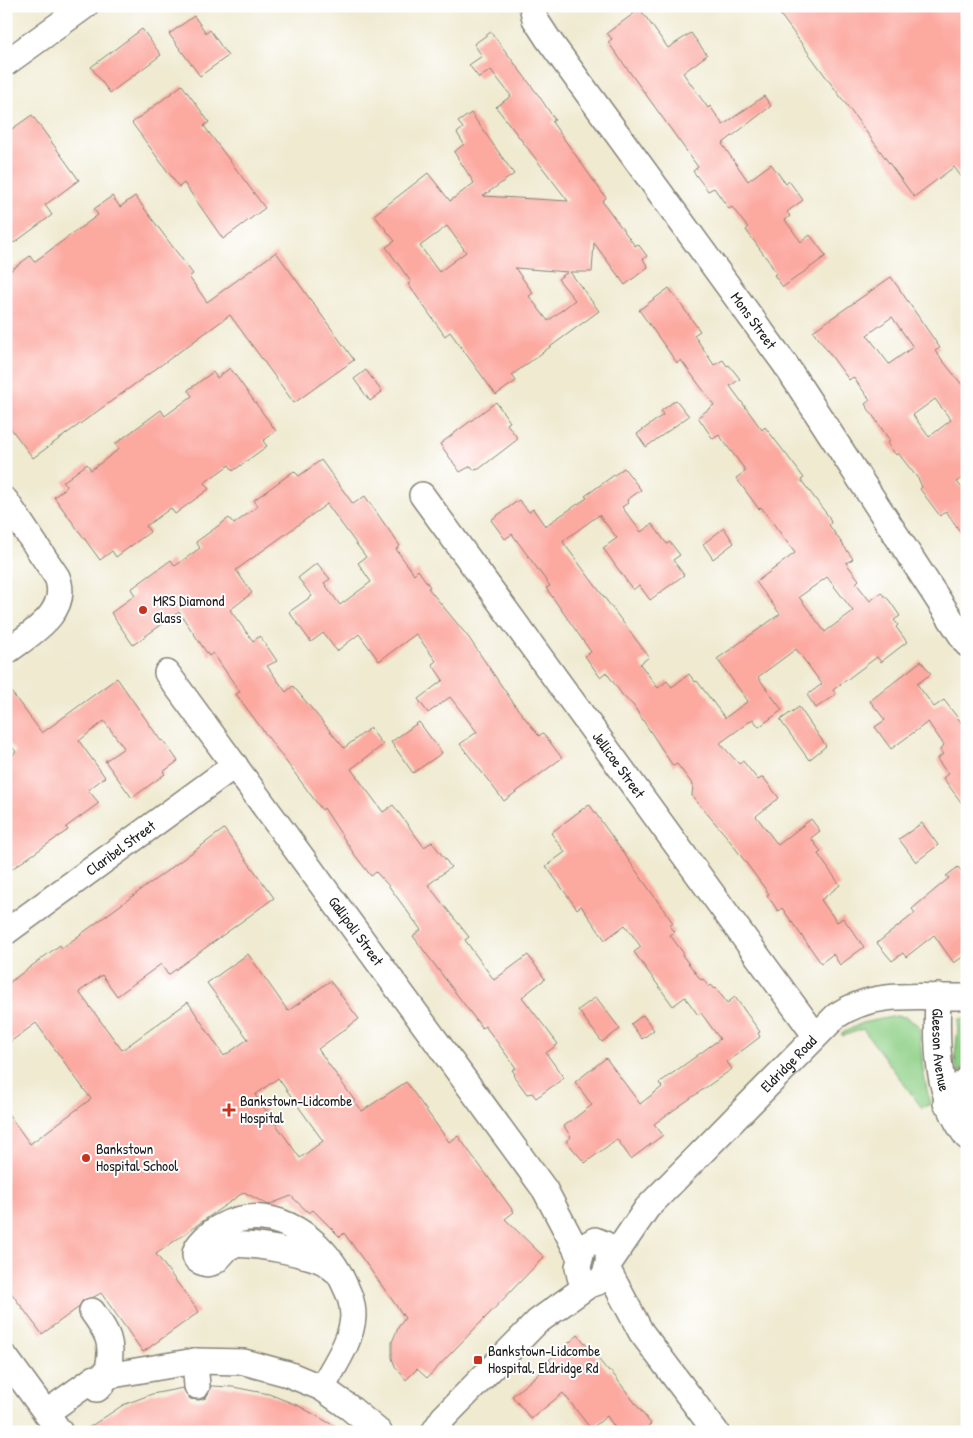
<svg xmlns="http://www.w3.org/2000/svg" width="973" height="1438" font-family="'Patrick Hand',sans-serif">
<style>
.green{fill:#8fd087;stroke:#567652}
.building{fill:#fca9a0;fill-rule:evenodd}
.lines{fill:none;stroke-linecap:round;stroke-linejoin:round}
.minor-casing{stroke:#868376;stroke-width:28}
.minor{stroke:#fff;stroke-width:25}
.poi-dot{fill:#c8321e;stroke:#fff;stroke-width:2}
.labels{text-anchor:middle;stroke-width:4;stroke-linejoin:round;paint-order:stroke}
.street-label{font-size:15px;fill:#1c1c1c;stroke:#fff}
.poi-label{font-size:15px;fill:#1c1c1c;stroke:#fff;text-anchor:start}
</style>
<rect width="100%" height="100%" fill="#fff"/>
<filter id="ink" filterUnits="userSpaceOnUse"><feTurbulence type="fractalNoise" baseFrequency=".02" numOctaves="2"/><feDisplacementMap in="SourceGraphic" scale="10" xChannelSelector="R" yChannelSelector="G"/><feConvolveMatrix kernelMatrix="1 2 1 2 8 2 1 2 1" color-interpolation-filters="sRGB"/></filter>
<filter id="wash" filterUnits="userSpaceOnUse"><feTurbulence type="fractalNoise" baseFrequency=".0096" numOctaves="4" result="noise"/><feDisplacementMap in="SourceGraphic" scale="20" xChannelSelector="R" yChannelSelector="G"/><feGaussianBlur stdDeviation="1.12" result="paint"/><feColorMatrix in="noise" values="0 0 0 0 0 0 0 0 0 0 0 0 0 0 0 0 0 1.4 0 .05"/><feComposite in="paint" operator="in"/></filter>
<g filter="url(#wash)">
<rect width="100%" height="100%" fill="#efead0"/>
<!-- green -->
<path class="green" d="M896,1016L906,1017L919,1026L923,1071L930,1104L922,1108L863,1029L843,1036L841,1034L862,1023Z
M959,1019H967V1064L960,1072H957L955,1056Z"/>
<g id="blocks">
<!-- building -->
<path class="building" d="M774,6H967V184L954,167L914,197Z
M640,9L668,48L691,33L707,55L683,73L708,108L710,106L723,125L764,96L771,106L722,144L748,181L771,164L786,184L789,181L803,200L787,212L790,216L785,220L801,242L810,235L826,256L783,287L774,275L776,274L770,263L746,230L748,228L732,207L729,209L714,188L708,191L693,171L698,167L608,42L612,39L607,33Z
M194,16L206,33L210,30L228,56L200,76L169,34Z
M142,29L161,55L110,93L91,67Z
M491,32L539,96L555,120L552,122L606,198L602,201L635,246L638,244L647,256L643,259L648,267L625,285L594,243L592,272H570L599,311L512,375L516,381L496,395L450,332L445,336L408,284L411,282L386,247L395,241L374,215L428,173L450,201L474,183L454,152L464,144L457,133L463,128L458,122L471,113L514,174L483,196L568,201L496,107L511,96L491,70L479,78L469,65L482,56L474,44ZM447,226L466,252L439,272L420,246ZM515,268L568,272L558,279L575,300L548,321L529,296L533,293Z
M182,85L209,122L204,126L265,208L223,239L184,183L179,187L132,123Z
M32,115L79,180L45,205L52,215L14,243L6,232V133Z
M112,196L120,207L135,196L193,274L189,277L207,302L276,252L354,360L294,403L230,315L33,458L6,422V274L30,256L34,262L98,215L94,209Z
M891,277L940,348L935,351L967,391V475L957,482L967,494V542L946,511L940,516L920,489L922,487L919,480L898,453L896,455L887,443L890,441L865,404L870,400L853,377L849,380L813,331ZM892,317L913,347L889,364L867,335ZM935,399L951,420L929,437L913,415Z
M669,288L700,331L694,335L714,365L723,360L727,366L729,365L740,379L730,386L762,430L765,427L789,458L804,478L801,480L829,517L831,523L829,525L853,559L846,563L859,580L856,583L870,601L881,593L889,600L900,616L894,620L898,625L896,627L907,642L881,662L877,657L833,690L836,694L816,708L807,695L822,684L796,649L758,677L782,710L759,727L753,719L720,743L739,764L743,761L758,780L763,777L779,798L756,816L778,845L811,819L820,831L811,838L821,852L818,854L840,885L821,900L837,922L843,918L864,947L840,965L833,954L821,963L782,908L778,911L767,895L769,894L727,837L692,796L693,785L677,764L673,766L633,705L623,696L606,672L600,677L585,656L591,652L546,588L550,586L512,534L505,539L491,520L519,500L529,512L533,509L545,526L587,498L585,496L624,468L641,490L627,500L628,503L622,507L641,532L652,524L667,544L670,542L680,555L673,560L684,575L650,600L639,585L633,590L603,548L617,538L599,515L563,541L565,545L649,657L640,664L658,688L667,681L672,687L689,674L695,682L697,681L725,718L748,701L717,659L780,614L756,582L795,553L761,507L759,509L736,478L746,471L719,435L713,439L698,417L714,405L681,360L677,363L639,310ZM827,577L853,611L825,632L799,597Z
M230,368L276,431L263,441L267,446L233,471L229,465L204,483L209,489L175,514L171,508L146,526L150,532L116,557L112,551L100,560L54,497L67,487L63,482L87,464L91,470L119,449L115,444L161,410L165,416L192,396L188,390L213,372L217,378Z
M366,370L382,392L370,401L354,379Z
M676,400L689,416L646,447L637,434L663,415L661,411Z
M496,402L510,422L507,424L518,439L479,469L474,470L471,466L460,472L440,444Z
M321,460L353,504L365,496L400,546L396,549L414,574L418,570L430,587L428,588L469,638L514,704L539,736L543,733L562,758L504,801L460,744L477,732L450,697L428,713L418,699L443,680L432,664L436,661L416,634L379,661L359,634L337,651L323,633L311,642L289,612L312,596L298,578L317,563L330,579L324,583L340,605L371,582L358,563L366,557L327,504L236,570L252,593L230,610L253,641L260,636L277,661L267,666L286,692L293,686L344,748L370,728L383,745L351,769L383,812L393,805L424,847L432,842L451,867L428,885L469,937L465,940L494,980L528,955L545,979L522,997L558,1044L546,1053L564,1078L536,1098L532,1093L527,1094L513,1075L515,1074L512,1070L516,1068L497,1042L485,1026L482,1028L413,936L421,930L388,885L376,872L371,876L354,854L324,808L322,810L236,694L240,692L213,653L209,656L179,612L133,645L111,613L135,595L131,589L171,560L175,566L200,548L196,542L229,518L234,524L258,506L254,500L294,471L299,476Z
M724,528L734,543L713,559L703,544Z
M921,661L931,674L917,684L934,707L944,700L967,730V810L943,778L948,774L937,759L943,754L940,750L944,745L928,722L891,749L875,727L885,720L870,701Z
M117,678L161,741L163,740L178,761L163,772L165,774L132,798L105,761L124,748L104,721L79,741L105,777L88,790L99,803L66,827L68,830L6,873V759L16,752L6,739V685L42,733Z
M799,707L826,746L809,760L780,720Z
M419,722L442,753L413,773L391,742Z
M589,804L673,923L670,926L675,932L670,935L684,954L682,955L701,980L703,979L709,987L711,985L715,989L716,988L727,1003L735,997L760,1032L758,1033L760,1037L727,1062L732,1069L654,1124L663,1135L631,1159L617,1139L585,1163L566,1141L571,1137L564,1126L592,1105L575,1082L606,1058L640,1104L662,1087L659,1083L720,1039L701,1013L698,1015L685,997L673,1006L634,952L641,947L625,925L605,940L581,906L577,909L546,866L565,852L551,833Z
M922,823L938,845L916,862L899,839Z
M224,829L274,898L168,975L161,964L117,996L102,975L79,992L122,1050L188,1002L224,1056L248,1039L207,983L248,954L288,1011L330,981L359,1019L318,1049L362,1111L406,1082L449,1142L458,1136L514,1212L505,1219L544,1257L427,1378L417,1369L406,1380L395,1366L392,1358V1342L399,1326L405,1318L344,1233L340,1237L313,1210L309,1213L291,1196L268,1205L244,1192L156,1254L199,1312L143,1352L101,1293L94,1297L83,1300L78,1308L42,1334L6,1286V1111L30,1144L91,1099L36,1023L6,1045V985L60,945L62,948ZM278,1078L323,1141L300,1158L255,1095Z
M958,867L967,878V954L954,963L934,935L906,957L903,953L892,961L877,943L915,913L912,909L949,878L946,876Z
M596,997L620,1029L602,1042L578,1010Z
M643,1015L654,1030L642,1039L631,1024Z
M578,1335L609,1372L610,1370L651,1424L641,1432H618L607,1416L591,1429L563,1393L531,1419L512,1396L552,1363L549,1360Z
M211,1386L233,1387L269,1394L299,1406L345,1432H82L123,1405L152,1394L183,1388L190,1399L199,1400L206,1398Z"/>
</g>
</g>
<g filter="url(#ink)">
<use href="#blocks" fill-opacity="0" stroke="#868376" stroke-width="1"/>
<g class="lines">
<!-- minor casing -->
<g class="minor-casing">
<g id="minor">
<path id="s1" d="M532,6L535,19L548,39L785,364L967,644"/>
<path d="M6,63L85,6"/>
<path id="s2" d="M422,495L815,1035"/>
<path d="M6,501L57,577C71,612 30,634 6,652"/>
<path id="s3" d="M167,673L545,1190L580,1257"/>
<path id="s4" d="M6,932L235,765"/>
<path id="s5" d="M938,996C936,1047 936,1095 967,1137"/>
<path d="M946,1103L967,1079"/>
<path d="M595,1240L605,1244C615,1261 601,1299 580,1277L578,1267L583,1247Z"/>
<path id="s6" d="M608,1265L647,1208L836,1016C875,989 922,998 967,997"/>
<path d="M607,1268L641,1332L716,1432"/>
<path d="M92,1311C107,1332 114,1342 108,1369C106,1377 104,1384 97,1389"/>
<path d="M6,1358L60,1432"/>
<path d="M195,1361L197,1386"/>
<path d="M322,1388C333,1367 352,1341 353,1316C353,1299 346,1288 339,1273C316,1233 267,1202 222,1226C213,1230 179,1256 204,1263C217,1267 222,1250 231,1246C244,1240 311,1255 324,1262C329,1265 334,1270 339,1273"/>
<path d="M46,1413L95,1378L195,1361L244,1362L288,1374L322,1388L350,1408L379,1432"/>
<path d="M434,1432L443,1418L537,1322L590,1284"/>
</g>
</g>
<!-- minor -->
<use href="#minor" class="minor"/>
</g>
</g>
<!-- markers -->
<g class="poi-dot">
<circle cx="143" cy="610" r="5"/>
<path d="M226.5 1102.5h5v5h5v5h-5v5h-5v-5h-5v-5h5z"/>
<circle cx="86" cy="1158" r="5"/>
<rect x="473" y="1355" width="10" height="10" rx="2.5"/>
</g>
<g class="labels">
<!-- street labels -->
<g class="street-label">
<text dy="5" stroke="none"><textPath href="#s1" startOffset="386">Mons Street</textPath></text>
<text dy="5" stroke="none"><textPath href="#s2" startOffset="334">Jellicoe Street</textPath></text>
<text dy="5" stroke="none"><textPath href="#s4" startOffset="142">Claribel Street</textPath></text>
<text dy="5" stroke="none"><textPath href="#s3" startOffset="320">Gallipoli Street</textPath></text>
<text dy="5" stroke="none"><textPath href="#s5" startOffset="54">Gleeson Avenue</textPath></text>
<text dy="5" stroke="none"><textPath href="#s6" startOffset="271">Eldridge Road</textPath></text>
</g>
<!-- poi labels -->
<g class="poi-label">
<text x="153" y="606">MRS Diamond<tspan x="153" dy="17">Glass</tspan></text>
<text x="240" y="1106">Bankstown-Lidcombe<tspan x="240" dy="17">Hospital</tspan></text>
<text x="96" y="1154">Bankstown<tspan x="96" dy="17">Hospital School</tspan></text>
<text x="488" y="1356">Bankstown-Lidcombe<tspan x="488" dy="17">Hospital, Eldridge Rd</tspan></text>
</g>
</g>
<!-- margin -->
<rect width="973" height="1438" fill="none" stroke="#fff" stroke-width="25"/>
</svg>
